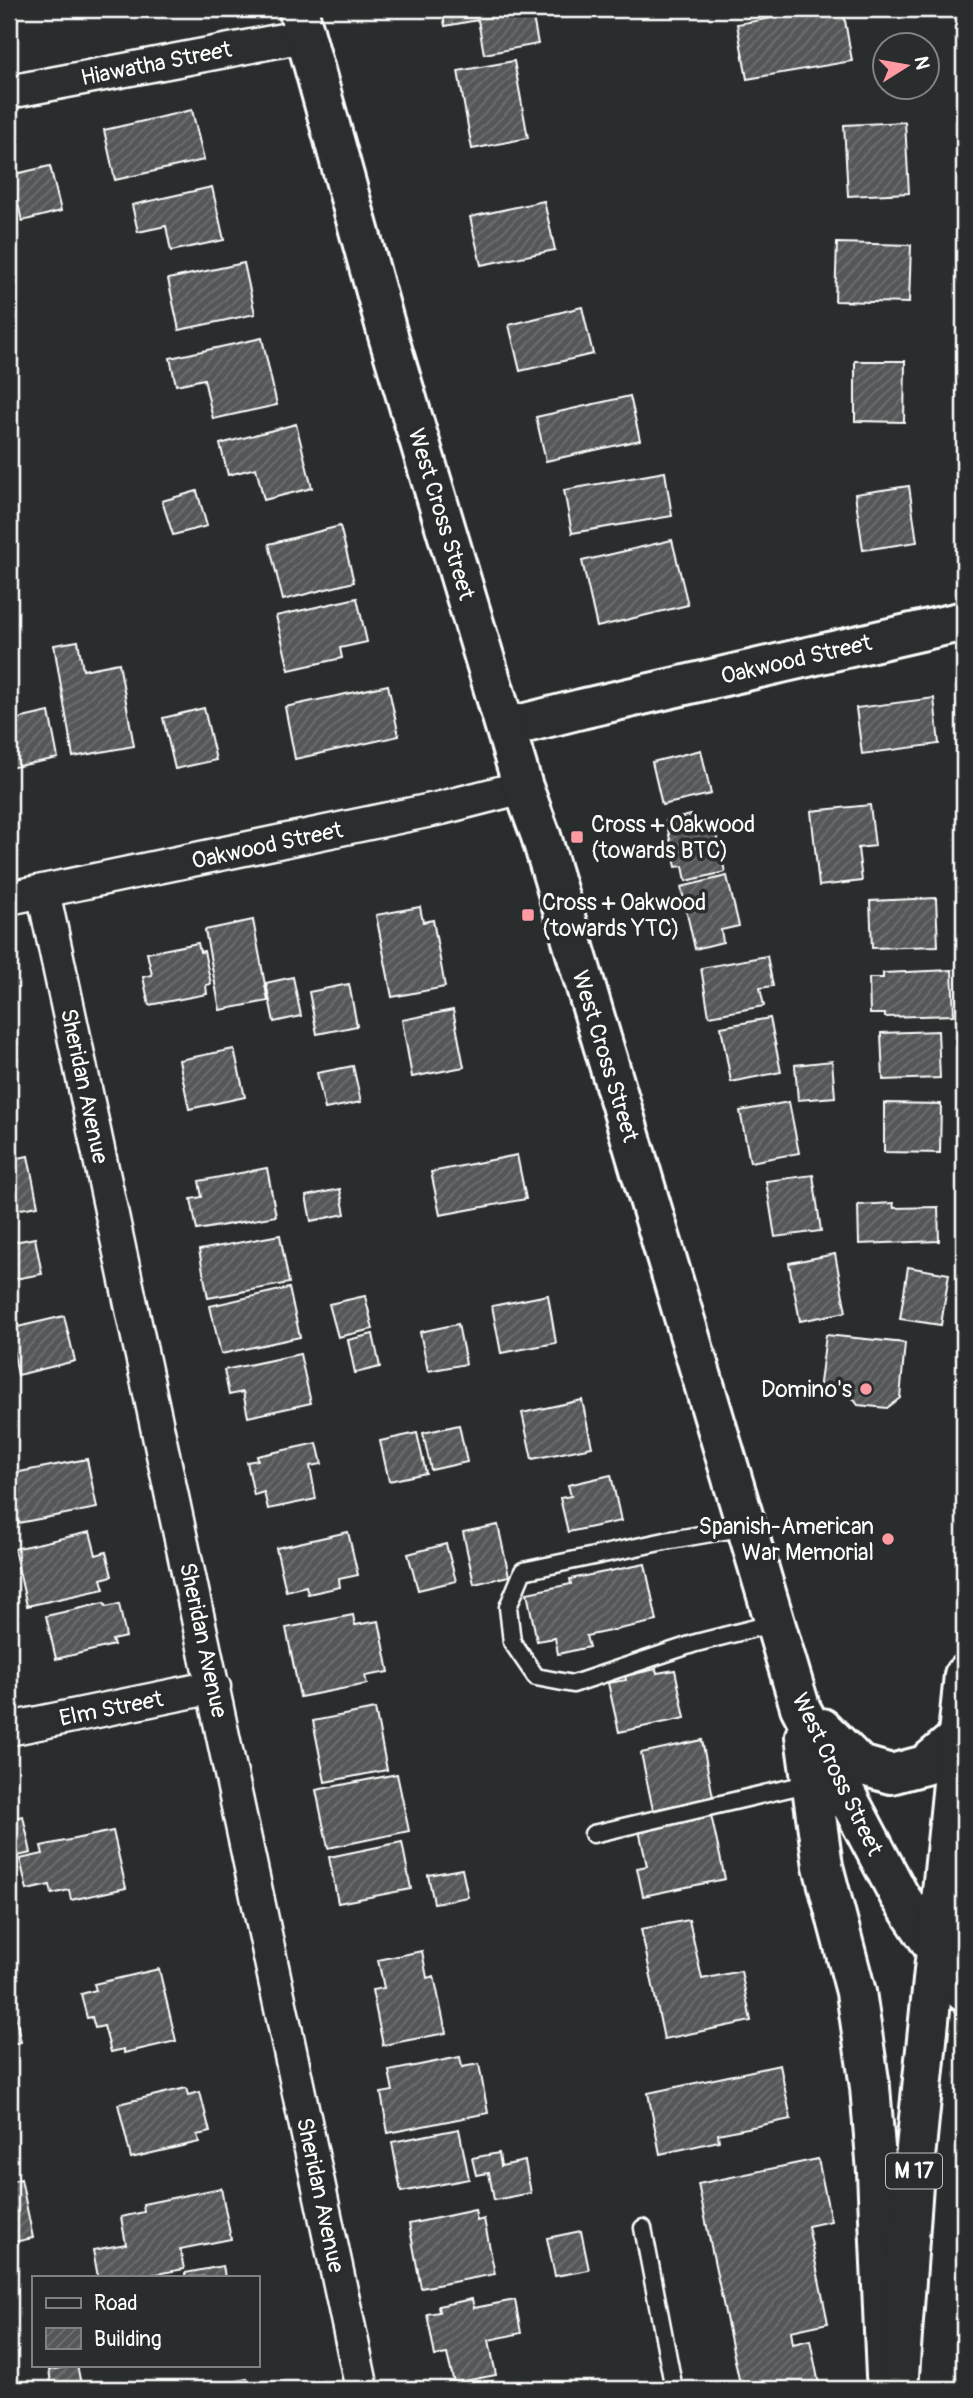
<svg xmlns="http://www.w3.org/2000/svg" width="973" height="2398" font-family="Pangolin,sans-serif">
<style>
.building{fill:url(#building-hatch);stroke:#fff;stroke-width:2}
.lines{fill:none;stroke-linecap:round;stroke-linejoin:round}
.service-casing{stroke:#fff;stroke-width:21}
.minor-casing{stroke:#fff;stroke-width:37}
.tertiary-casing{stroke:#fff;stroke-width:44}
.secondary-casing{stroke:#fff;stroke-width:44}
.primary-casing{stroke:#fff;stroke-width:44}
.service{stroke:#2a2d2e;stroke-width:16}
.minor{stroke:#2a2d2e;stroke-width:32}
.tertiary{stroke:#2a2d2e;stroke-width:38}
.secondary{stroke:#2a2d2e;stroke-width:38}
.primary{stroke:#2a2d2e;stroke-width:38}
.poi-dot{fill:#ff9aa2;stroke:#2a2d2e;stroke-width:2.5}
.labels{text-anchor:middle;stroke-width:7;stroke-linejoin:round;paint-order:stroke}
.shield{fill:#2a2d2e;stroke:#bfc0c0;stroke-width:2}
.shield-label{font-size:21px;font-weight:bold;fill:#fff}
.street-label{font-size:23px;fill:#fff;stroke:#2a2d2e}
.poi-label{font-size:23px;fill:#fff;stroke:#2a2d2e;text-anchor:start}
</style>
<defs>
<pattern id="building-hatch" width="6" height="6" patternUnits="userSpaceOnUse" patternTransform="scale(1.75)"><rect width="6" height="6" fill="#555758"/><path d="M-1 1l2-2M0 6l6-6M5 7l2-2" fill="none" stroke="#6e7071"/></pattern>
</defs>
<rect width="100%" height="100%" fill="#2a2d2e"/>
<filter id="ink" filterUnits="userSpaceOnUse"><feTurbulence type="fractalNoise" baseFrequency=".0143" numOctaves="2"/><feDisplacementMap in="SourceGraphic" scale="14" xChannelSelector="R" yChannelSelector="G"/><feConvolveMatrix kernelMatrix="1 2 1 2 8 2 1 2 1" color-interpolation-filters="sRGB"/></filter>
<g filter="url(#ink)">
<!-- building -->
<path class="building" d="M442,9H508L510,16L532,12L538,44L484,54L478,20L445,26Z
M823,9H843L852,61L747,79L737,24Z
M514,61L528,138L472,149L458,71Z
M192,110L204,160L115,180L104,130Z
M905,122L909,193L848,196L844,125Z
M50,166L61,211L22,221L11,175Z
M212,187L224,240L171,251L166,226L138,232L132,205Z
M544,201L555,250L481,265L470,217Z
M837,243L911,245L909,303L835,301Z
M244,263L255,314L179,330L168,279Z
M582,307L593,354L520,371L509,325Z
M262,338L277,405L213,419L204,379L176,385L170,358Z
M855,361H905L904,422L855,421Z
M630,396L640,440L546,461L536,417Z
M296,424L312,488L264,500L256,468L228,475L220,444Z
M665,472L672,516L572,533L564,490Z
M909,486L917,542L863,550L855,494Z
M197,491L207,526L173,535L162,501Z
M340,526L354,582L283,600L269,544Z
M672,540L688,605L597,627L582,561Z
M357,598L367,642L340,648L342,658L289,670L276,616Z
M78,641L83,670L119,663L134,746L73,757L54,645Z
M388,685L399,736L295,759L285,707Z
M934,698L939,744L862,754L856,708Z
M204,708L216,760L175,769L163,718Z
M49,712L58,758L9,768V721Z
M701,750L711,794L662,805L652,762Z
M870,805L875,846L858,848L862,881L819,886L811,811Z
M691,815L694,830L714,825L725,872L686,881L683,866L676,867L666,821Z
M727,876L739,926L721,930L723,942L695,949L681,887Z
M936,898L938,946L872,948L870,901Z
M420,907L423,922L433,920L445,987L392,997L376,915Z
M253,920L268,1001L220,1010L205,930Z
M198,943L200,952L204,951L211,984L206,985L207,994L149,1005L143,977L152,975L147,953Z
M767,956L773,986L760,988L764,1006L709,1016L701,968Z
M952,970L954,1015L885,1017V1014H870L869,978H883V973Z
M293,977L301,1016L274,1022L266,983Z
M349,984L357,1026L317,1034L309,992Z
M453,1010L464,1067L412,1077L402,1020Z
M770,1018L781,1072L731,1082L721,1027Z
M938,1031L940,1078L883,1080L881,1033Z
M234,1049L245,1097L189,1109L179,1060Z
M832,1061L835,1097L798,1100L795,1065Z
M353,1066L361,1102L325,1109L317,1073Z
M789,1102L799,1153L750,1162L740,1111Z
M884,1103L941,1104L940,1153L884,1152Z
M517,1155L526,1199L440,1215L431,1172Z
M28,1156L38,1206L9,1211V1160Z
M267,1168L276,1216L197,1230L191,1199L202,1197L199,1181Z
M813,1175L821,1231L775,1237L766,1181Z
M340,1189L345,1214L311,1221L306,1196Z
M893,1203L894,1208L938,1207L939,1241L859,1244L858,1205Z
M280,1235L289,1283L208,1298L199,1250Z
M35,1238L42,1274L9,1280V1243Z
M835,1254L846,1312L800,1321L789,1263Z
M908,1267L949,1274L941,1325L900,1319Z
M289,1288L300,1337L221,1354L210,1306Z
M548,1295L556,1343L501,1353L492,1306Z
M365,1296L373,1329L338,1337L329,1304Z
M64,1316L75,1361L18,1375L9,1329Z
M458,1324L466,1364L428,1371L420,1332Z
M373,1334L380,1367L355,1373L348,1340Z
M826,1335L905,1343L900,1398L887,1408L858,1405L849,1393L819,1391Z
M300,1354L311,1403L248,1417L243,1392L229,1395L224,1370Z
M582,1400L592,1447L532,1459L522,1413Z
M459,1425L467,1462L431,1470L423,1433Z
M417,1433L426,1473L389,1481L380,1441Z
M317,1443L322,1464L310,1466L316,1499L268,1509L264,1492L254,1495L247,1462L258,1460L257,1456Z
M87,1459L97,1508L18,1523L9,1474Z
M611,1475L621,1521L568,1532L560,1498L571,1496L568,1485Z
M498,1525L509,1576L474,1584L463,1532Z
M90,1532L96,1555L106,1552L112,1576L101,1579L104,1589L27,1606L14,1549Z
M348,1532L358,1575L339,1579L340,1587L308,1594L306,1586L286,1591L276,1548Z
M446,1544L456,1581L418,1590L408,1554Z
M645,1564L657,1621L586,1636L589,1647L558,1654L555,1638L537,1641L527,1593L571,1584L570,1579Z
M104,1603L106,1607L119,1604L126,1637L112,1640L114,1645L56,1659L46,1616Z
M353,1615L355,1625L379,1621L389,1672L365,1676L367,1684L300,1697L286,1628Z
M656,1669L657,1673L675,1670L685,1718L619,1732L608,1683L626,1680L625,1676Z
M375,1709L387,1770L325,1782L313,1721Z
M702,1740L713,1797L653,1810L641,1753Z
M397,1774L409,1831L328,1848L316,1790Z
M711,1815L725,1879L643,1896L637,1868L647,1866L639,1830Z
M23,1816L31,1853L9,1858V1819Z
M113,1831L126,1888L71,1900L69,1890L52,1894L50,1885L27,1890L20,1859L43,1854L41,1846Z
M402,1842L411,1889L338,1903L329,1857Z
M462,1869L468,1897L434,1903L428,1875Z
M689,1920L702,1979L741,1971L751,2021L664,2039L641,1929Z
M422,1951L427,1978L434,1976L446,2033L383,2045L372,1990L384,1988L378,1960Z
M159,1969L176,2041L124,2053V2049L111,2052L104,2026L95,2028L92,2017L87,2018L81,1994L96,1990L94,1984Z
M9,1996H11L21,2042L9,2045Z
M460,2057L462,2067L479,2064L488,2113L388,2133L381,2093L393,2091L389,2071Z
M780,2065L791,2119L718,2134L719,2141L660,2154L648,2093Z
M186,2088L188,2095L200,2092L210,2132L197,2135L199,2142L131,2158L118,2104Z
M459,2129L469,2179L401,2192L392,2142Z
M499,2153L501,2166L525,2161L531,2193L494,2200L489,2173L476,2175L472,2158Z
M818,2159L831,2221L808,2226L828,2323L791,2331L793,2344L810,2340L820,2389H741L698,2184Z
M21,2179L33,2238L9,2243V2182Z
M221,2188L231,2239L180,2249L184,2269L140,2277H98L93,2250L126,2244L121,2217L144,2212L143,2204Z
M475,2210L477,2221L484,2219L495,2274L421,2288L409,2224Z
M581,2231L589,2270L555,2276L547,2238Z
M223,2266L225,2277H185V2273Z
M472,2299L474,2308L515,2300L521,2333L489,2340L496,2375L454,2383L447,2354L435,2356L427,2314L439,2312L438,2306Z
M77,2365L82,2389H52L49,2370Z
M247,2379L249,2389H195Z"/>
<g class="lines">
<!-- service casing -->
<g class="service-casing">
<path id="service" d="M746,1527L665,1541L523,1571L508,1607L512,1642L536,1677L573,1684L696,1643L775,1623
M593,1834L811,1783
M643,2228L674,2389"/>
</g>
<!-- minor casing -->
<g class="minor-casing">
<path id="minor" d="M9,92L304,36
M43,891L362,2389
M9,898L441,808L523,787
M9,1729L214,1687"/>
</g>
<!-- tertiary casing -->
<g class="tertiary-casing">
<path id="tertiary" d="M506,728L581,709L964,621"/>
</g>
<!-- secondary casing -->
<g class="secondary-casing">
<path id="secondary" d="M298,9L389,339L523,787L541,836L800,1707L899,1895L964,1992
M822,1728L860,1765L891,1774L925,1765L957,1738
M805,1736L823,1866L856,1992L870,2087L877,2172L886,2376"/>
</g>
<!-- primary casing -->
<g class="primary-casing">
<path id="primary" d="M898,2389L915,2158L964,1675"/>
</g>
<!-- service -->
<use href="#service" class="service"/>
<!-- minor -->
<use href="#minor" class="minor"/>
<!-- tertiary -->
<use href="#tertiary" class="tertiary"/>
<!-- secondary -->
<use href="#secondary" class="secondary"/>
<!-- primary -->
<use href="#primary" class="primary"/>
</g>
</g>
<!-- markers -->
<g class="poi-dot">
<rect x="570" y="830" width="14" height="14" rx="3.5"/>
<rect x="521" y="908" width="14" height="14" rx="3.5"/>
<circle cx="866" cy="1389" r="7"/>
<circle cx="888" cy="1539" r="7"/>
</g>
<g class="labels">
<!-- shield labels -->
<rect class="shield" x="886" y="2153.5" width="56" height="35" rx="5"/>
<g class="shield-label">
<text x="914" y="2178">M 17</text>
</g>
<!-- street labels -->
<g class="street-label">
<text transform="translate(156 63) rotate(-11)" y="8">Hiawatha Street</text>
<text transform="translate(442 514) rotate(73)" y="8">West Cross Street</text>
<text transform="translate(796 659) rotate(-13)" y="8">Oakwood Street</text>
<text transform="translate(267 845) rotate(-12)" y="8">Oakwood Street</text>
<text transform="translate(606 1056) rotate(73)" y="8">West Cross Street</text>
<text transform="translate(85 1086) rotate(78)" y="8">Sheridan Avenue</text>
<text transform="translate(204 1640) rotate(78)" y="8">Sheridan Avenue</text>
<text transform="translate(111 1708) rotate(-11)" y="8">Elm Street</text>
<text transform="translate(838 1774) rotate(64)" y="8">West Cross Street</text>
<text transform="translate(321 2195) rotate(78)" y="8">Sheridan Avenue</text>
</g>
<!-- poi labels -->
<g class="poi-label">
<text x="591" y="832">Cross + Oakwood<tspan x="591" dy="26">(towards BTC)</tspan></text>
<text x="542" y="910">Cross + Oakwood<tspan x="542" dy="26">(towards YTC)</tspan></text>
<text x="852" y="1397" text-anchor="end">Domino's</text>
<text x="874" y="1534" text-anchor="end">Spanish-American<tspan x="874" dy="26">War Memorial</tspan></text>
</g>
</g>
<!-- margin -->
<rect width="973" height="2398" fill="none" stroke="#2a2d2e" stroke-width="35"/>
<rect x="18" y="18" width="938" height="2363" fill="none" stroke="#fff" stroke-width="2.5" filter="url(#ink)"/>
<!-- legend -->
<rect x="32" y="2276" width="228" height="91" fill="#2a2d2e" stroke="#7f8182" stroke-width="2"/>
<rect x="46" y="2298" width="35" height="10" fill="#2a2d2e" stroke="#7f8182" stroke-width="2"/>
<text x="94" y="2310" font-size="21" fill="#ffffff">Road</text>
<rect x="46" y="2328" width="35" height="21" fill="url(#building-hatch)" stroke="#7f8182" stroke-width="2"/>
<text x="94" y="2346" font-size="21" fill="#ffffff">Building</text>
<!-- north arrow -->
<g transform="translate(906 66) rotate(79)"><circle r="33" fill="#2a2d2e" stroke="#7f8182" stroke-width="2"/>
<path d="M0-5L12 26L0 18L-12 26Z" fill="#ff9aa2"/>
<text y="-10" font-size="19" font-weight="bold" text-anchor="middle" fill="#ffffff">N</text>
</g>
</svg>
